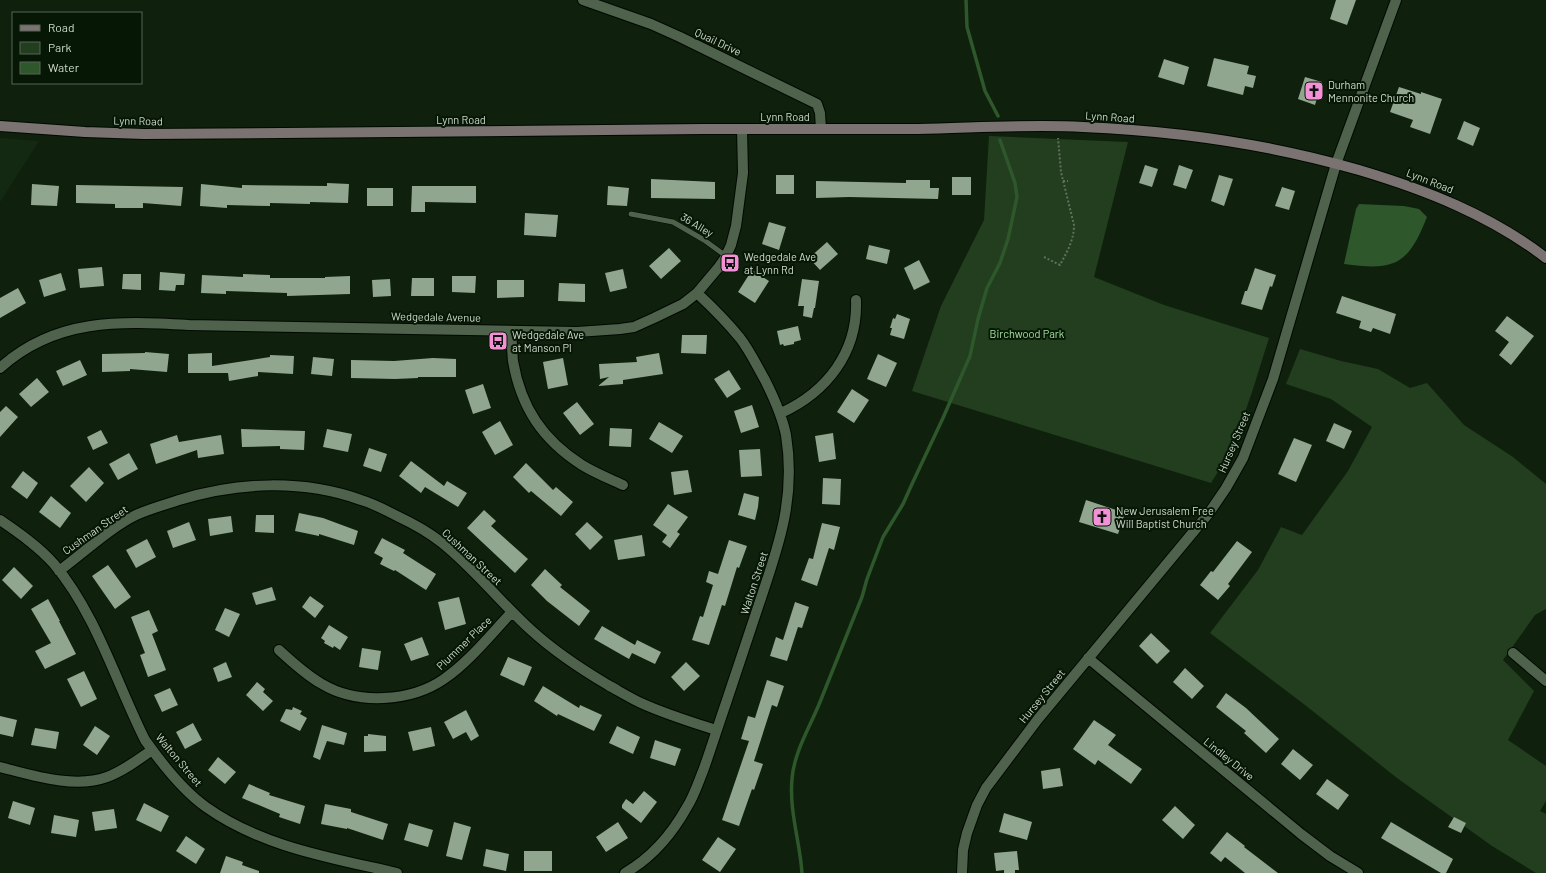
<svg xmlns="http://www.w3.org/2000/svg" width="1546" height="873" font-family="Barlow,sans-serif">
<style>
.built{fill:#132911}
.green{fill:#223e1f}
.water{fill:#2e572b}
.lines{fill:none;stroke-linecap:round;stroke-linejoin:round}
.stream{stroke:#2e572b;stroke-width:3.5}
.building{fill:#90a68e}
.lane-casing{stroke:#000900;stroke-width:6}
.street-casing{stroke:#000900;stroke-width:12}
.secondary-casing{stroke:#000900;stroke-width:12}
.path{stroke:#61705f;stroke-width:2;stroke-dasharray:2 2;stroke-linecap:butt}
.lane{stroke:#4e624c;stroke-width:5}
.street{stroke:#4e624c;stroke-width:10}
.secondary{stroke:#7a7372;stroke-width:10}
.labels{text-anchor:middle;stroke-width:4;stroke-linejoin:round;paint-order:stroke}
.street-label{font-size:11px;fill:#cedacd;stroke:#061705}
.poi-label{font-size:11px;fill:#cedacd;stroke:#061705;text-anchor:start}
.park-label{font-size:11px;fill:#a2e19c;stroke:#061705}
</style>
<rect width="100%" height="100%" fill="#0f200d"/>
<!-- built -->
<path class="built" d="M0,138L39,141L0,202Z"/>
<!-- green -->
<path class="green" d="M989,136L1128,142L1094,277L1164,305L1269,338C1253,388 1240,439 1211,483L912,391L941,306L984,220Z
M1300,349L1341,361L1378,369L1410,388L1427,383L1464,425L1513,457L1546,484V609L1535,615L1503,660L1534,691L1508,740L1546,766V801L1540,811L1546,814V873H1536L1492,846L1397,778L1305,705L1210,633L1258,570L1281,527L1302,535L1348,471L1372,427L1331,399L1286,384Z"/>
<!-- water -->
<path class="water" d="M1359,204L1404,206L1419,209L1427,217C1408,265 1395,271 1344,264L1356,209Z"/>
<g class="lines">
<!-- stream -->
<path class="stream" d="M966,0L967,27L985,91L998,116
M802,873C800,842 789,811 792,779C794,752 810,727 820,702C834,667 848,632 862,597L867,579L883,537L903,504L912,484L943,418L970,356L978,319L987,288L1000,263L1008,239L1017,197L1015,183L1000,140"/>
</g>
<!-- building -->
<path class="building" d="M1336,0H1356L1347,25L1330,19Z
M1214,58L1249,66L1247,74L1256,76L1253,88L1245,86L1243,95L1207,86Z
M1164,59L1189,67L1184,85L1158,77Z
M1305,77L1322,82L1315,105L1298,99Z
M1399,87L1421,94V92L1442,99L1430,134L1410,127L1413,120L1390,112Z
M1464,121L1480,128L1473,146L1457,139Z
M1145,165L1158,169L1152,187L1139,183Z
M1179,165L1193,170L1186,189L1173,185Z
M776,175H794V194H776Z
M1219,175L1233,179L1224,206L1211,201Z
M952,177H971V195H952Z
M651,179L715,182V199L651,198Z
M906,180H930V188H939L938,199L849,197L816,198V181L906,183Z
M327,183L349,184L348,203L310,202V204L270,203V206L227,205V208L200,206L201,184L242,188V185L327,186Z
M32,184L59,186L57,206L31,205Z
M76,185L183,187L181,206L143,203V208H115V204L76,203Z
M412,186H476V203L425,202V212H411Z
M608,186L629,188L627,206L607,205Z
M1282,187L1295,191L1289,210L1275,206Z
M367,188H393V206H367Z
M525,213L558,215L556,237L524,235Z
M769,222L786,227L779,250L762,244Z
M827,242L838,254L820,270L809,258Z
M869,245L890,250L887,264L866,259Z
M669,248L681,261L661,279L649,266Z
M919,260L930,282L914,290L904,268Z
M102,267L104,286L80,288L78,269Z
M1255,268L1276,275L1272,287L1270,286L1262,310L1241,304L1245,291H1247Z
M623,269L627,288L610,292L605,273Z
M752,270L769,281L755,303L738,292Z
M160,272L185,274L184,285H176L175,291L159,290Z
M61,273L66,290L44,297L39,280Z
M123,274H141V290L122,289Z
M243,274L270,275V278H325V277L350,276V294L287,296V293L226,291V294L201,293L202,275L243,277Z
M452,276H476L475,293L452,292Z
M412,278H434V296H411Z
M390,279L391,296L373,297L372,280Z
M802,279L819,281L815,308H814L812,318L803,316L804,306H798Z
M497,280H524V297L497,298Z
M559,283L585,284V302L558,301Z
M18,288L26,303L0,318V298Z
M1342,296L1396,314L1390,334L1373,328L1371,332L1359,328L1361,321L1336,313Z
M897,314L910,319L904,339L890,335L892,328H890L893,318L895,319Z
M1507,316L1534,336L1511,365L1499,355L1509,342L1495,331Z
M798,326L801,340L794,342V344L784,346L783,344L780,345L777,331Z
M682,335H707L706,354L681,353Z
M145,352L169,354L167,372L130,369V371L102,372V354L145,353Z
M212,353V366L270,357V355L294,356L293,374L258,372V376L229,381L228,373H188V354Z
M659,353L663,374L623,380V384L598,386L609,377L600,379L599,364L637,362L636,357Z
M878,354L897,363L886,387L867,379Z
M313,357L334,359L332,376L311,374Z
M433,358L456,359V377H418V378L395,379L351,378V360L394,361Z
M563,358L568,385L548,389L543,362Z
M80,360L87,375L63,386L56,371Z
M729,370L741,389L727,398L714,379Z
M37,378L49,392L31,407L19,394Z
M483,384L491,408L473,414L465,390Z
M852,389L869,400L854,423L837,412Z
M577,402L594,424L580,435L563,413Z
M752,405L759,427L741,433L734,411Z
M6,406L18,417L0,437V412Z
M500,421L513,445L495,455L482,432Z
M659,422L683,436L672,453L649,439Z
M1334,423L1352,431L1344,449L1326,441Z
M610,428L632,429L631,447L609,446Z
M241,429L305,431L304,450L280,449V446L242,447Z
M327,429L352,434L348,452L323,447Z
M101,430L108,443L93,450L87,437Z
M833,433L836,459L819,462L815,436Z
M177,435L179,442L221,435L224,454L198,458L197,450L156,464L150,444Z
M1294,438L1312,445L1296,482L1278,474Z
M369,448L387,454L381,472L363,466Z
M760,449L762,476L741,477L739,450Z
M129,453L138,469L118,480L109,464Z
M411,461L444,486L447,481L467,493L458,507L425,487L421,493L399,476Z
M526,463L553,490L556,487L573,502L561,516L531,491L529,493L513,477Z
M89,467L104,483L86,502L70,486Z
M688,470L692,492L674,495L671,472Z
M23,471L38,483L27,499L11,487Z
M823,478L841,479L840,505L822,504Z
M744,493L759,497L758,507L755,520L738,515Z
M51,496L71,513L60,528L39,512Z
M1086,500L1125,513L1118,534L1079,522Z
M668,504L688,517L677,532L680,534L670,548L662,542L667,535L653,525Z
M484,510L496,521L491,526L528,559L515,573L467,528Z
M299,513L323,518L358,531L354,545L319,534V536L295,531Z
M256,515H274V533L255,532Z
M231,516L233,532L210,536L208,519Z
M189,522L196,540L173,548L167,531Z
M587,522L603,537L590,550L575,534Z
M822,523L840,527L834,550L829,548L817,586L801,580L809,558L813,559Z
M642,535L645,556L618,560L614,540Z
M382,538L405,550L403,553L436,574L426,590L395,570L394,571L380,564L383,558L374,553Z
M147,539L156,557L136,568L126,550Z
M729,540L747,546L739,568L737,567L725,606L722,605L709,645L692,640L700,616L703,617L713,585L706,582L709,571L718,574Z
M1237,541L1252,552L1228,584L1230,586L1218,600L1200,585L1211,571L1213,572Z
M108,565L131,597L115,609L92,576Z
M14,567L33,586L21,599L2,580Z
M545,569L562,585L560,587L590,611L579,626L547,601L531,585Z
M272,587L276,600L256,605L252,593Z
M310,596L324,606L315,618L302,607Z
M459,597L466,624L445,630L438,602Z
M48,599L60,621H59L76,654L45,669L35,651L51,643L31,609Z
M795,602L809,607L802,628L798,627L787,661L770,656L776,637L783,640Z
M225,608L240,614L229,637L215,630Z
M149,610L158,631L152,634L166,670L148,677L140,655L145,653L131,617Z
M329,625L348,637L340,650L334,646L333,648L324,643L325,641L321,638Z
M602,626L635,645L637,640L661,652L655,664L632,653L629,659L594,639Z
M1151,633L1170,651L1157,664L1139,646Z
M422,637L429,655L411,661L404,644Z
M362,648L381,651L378,670L359,667Z
M508,657L532,667L524,686L500,675Z
M226,662L232,677L218,682L213,668Z
M686,662L700,676L684,691L671,677Z
M1185,668L1204,686L1192,699L1173,682Z
M84,671L97,699L81,707L67,679Z
M767,680L784,686L777,707L772,705L754,761L763,764L754,790L752,789L739,826L722,820L749,741L741,739L748,716L755,718Z
M257,682L265,689L263,692L273,701L263,711L246,695Z
M543,686L579,708L580,705L602,715L594,731L558,714L557,716L534,701Z
M170,688L178,705L162,712L154,695Z
M1226,693L1246,708L1279,739L1266,753L1244,733L1246,731L1216,707Z
M293,707L302,711L300,714L307,718L300,731L280,721L286,709L292,710Z
M466,710L479,736L471,741L466,732L453,739L444,722Z
M0,716L17,720L13,737L0,734Z
M1094,720L1116,735L1108,745L1142,769L1131,784L1098,760L1095,765L1073,749Z
M193,723L202,740L185,749L176,732Z
M322,725L347,733L344,745L327,741L320,760L313,757Z
M95,726L110,736L97,755L83,745Z
M617,726L640,737L633,754L609,743Z
M431,727L435,746L413,751L408,732Z
M35,728L59,732L56,749L31,745Z
M368,734L386,736V751L364,752V736H368Z
M655,740L681,749L675,766L650,758Z
M1293,749L1313,765L1300,780L1281,764Z
M218,757L236,772L225,784L208,770Z
M1060,768L1063,786L1043,789L1041,771Z
M1327,779L1349,795L1338,810L1316,794Z
M249,784L270,793L269,795L305,806L300,824L279,817L280,814L242,798Z
M644,791L657,802L641,823L622,808V805L626,799L633,804Z
M13,801L35,808L30,825L8,818Z
M144,803L169,816L161,832L136,820Z
M325,804L351,809V812L388,824L383,840L347,828V829L321,824Z
M1175,806L1195,825L1183,839L1162,820Z
M114,809L117,828L95,831L92,812Z
M1004,813L1032,822L1027,840L999,832Z
M54,815L79,820L76,837L51,833Z
M1454,817L1466,823L1461,833L1448,827Z
M454,822L471,827L462,860L446,856Z
M618,822L628,838L606,852L596,837Z
M1391,822L1453,859L1446,873H1441L1381,838Z
M409,823L433,830L428,847L404,840Z
M1227,832L1245,846L1244,847L1278,873H1245L1225,857L1221,862L1210,853Z
M186,836L205,849L196,864L176,851Z
M718,837L736,849L720,872L702,860Z
M486,849L509,854L506,871L483,866Z
M524,851H552V871H524Z
M1017,851L1019,870H1015V873H1004V870L996,871L994,853Z
M226,856L243,862L242,865L259,871V873H220Z"/>
<g class="lines">
<!-- lane casing -->
<g class="lane-casing">
<path id="lane" d="M631,214L673,222L704,240L726,256"/>
</g>
<!-- street casing -->
<g class="street-casing">
<path id="street" d="M583,0L651,24L680,37L817,104L820,113L821,129
M511,331C512,341 512,351 513,361C521,408 543,440 582,465C595,473 610,479 623,485
M0,368C55,318 120,321 189,325L577,332L620,329L634,327L654,318L683,304L697,293L718,268L725,258L731,245L736,226L743,173L742,129
M781,413C827,392 858,352 856,300
M0,520C19,533 39,547 54,564C96,614 116,682 145,740C162,764 182,790 206,807C262,847 332,858 397,873
M59,571C82,554 111,527 136,515C149,509 164,505 179,500C238,482 302,479 361,500C375,504 387,511 399,517C414,524 428,532 441,542C474,568 500,602 531,630C555,652 581,669 608,685C619,691 630,698 641,703C665,714 691,722 716,730
M279,650C292,662 306,675 322,684C357,705 411,702 444,679C470,661 490,635 512,612
M1513,653L1546,681
M1088,658L1301,834L1330,856L1358,873
M0,767C32,775 74,789 107,777C123,771 138,760 152,750
M625,873C653,857 672,834 687,807C694,796 698,783 703,771C711,749 718,726 726,703C737,670 748,637 759,604C779,545 796,498 786,435C782,415 774,398 765,380C757,366 750,351 740,338C727,322 712,307 697,293
M962,873L963,850L967,833L977,805L986,788L1038,719L1209,513L1226,488L1243,458L1273,379L1336,164L1396,0"/>
</g>
<!-- secondary casing -->
<g class="secondary-casing">
<path id="secondary" d="M0,126L85,132L144,134C330,133 517,131 703,129C775,129 847,129 918,129C973,128 1029,124 1083,127C1177,131 1269,144 1359,170C1426,190 1490,215 1546,258"/>
</g>
<!-- path -->
<path class="path" d="M1063,181H1068
M1044,257L1060,265C1067,252 1074,240 1074,225L1061,172L1058,138"/>
<!-- lane -->
<use href="#lane" class="lane"/>
<!-- street -->
<use href="#street" class="street"/>
<!-- secondary -->
<use href="#secondary" class="secondary"/>
</g>
<!-- icons -->
<defs>
<g id="church-square" transform="scale(1)"><rect x="-9" y="-9" width="18" height="18" rx="4" fill="#f291d6" stroke="#061705"/><path d="M-1.2-6h2.4v3.5h3.3v2.4h-3.3V6h-2.4V-.1h-3.3v-2.4h3.3Z" fill="#111"/></g>
<g id="bus-square" transform="scale(1)"><rect x="-9" y="-9" width="18" height="18" rx="4" fill="#f291d6" stroke="#061705"/><path d="M-5-6H5V4H4V6H2V4H-2V6H-4V4H-5ZM-3.5-4V0h7V-4ZM-3.5 1.2v1.5H-2V1.2ZM2 1.2v1.5H3.5V1.2Z" fill="#111"/></g>
</defs>
<g fill-rule="evenodd">
<use href="#church-square" x="1314" y="91"/>
<use href="#bus-square" x="730" y="263"/>
<use href="#bus-square" x="498" y="341"/>
<use href="#church-square" x="1102" y="517"/>
</g>
<g class="labels">
<!-- street labels -->
<g class="street-label">
<text transform="translate(718 42) rotate(25)" y="4">Quail Drive</text>
<text x="785" y="121">Lynn Road</text>
<text transform="translate(1110 117) rotate(4)" y="4">Lynn Road</text>
<text x="461" y="124">Lynn Road</text>
<text transform="translate(138 121) rotate(1)" y="4">Lynn Road</text>
<text transform="translate(1430 181) rotate(21)" y="4">Lynn Road</text>
<text transform="translate(697 225) rotate(31)" y="4">36 Alley</text>
<text transform="translate(436 317) rotate(1)" y="4">Wedgedale Avenue</text>
<text transform="translate(1234 442) rotate(-67)" y="4">Hursey Street</text>
<text transform="translate(95 530) rotate(-35)" y="4">Cushman Street</text>
<text transform="translate(472 557) rotate(43)" y="4">Cushman Street</text>
<text transform="translate(754 583) rotate(-72)" y="4">Walton Street</text>
<text transform="translate(464 643) rotate(-44)" y="4">Plummer Place</text>
<text transform="translate(1042 696) rotate(-51)" y="4">Hursey Street</text>
<text transform="translate(1229 759) rotate(39)" y="4">Lindley Drive</text>
<text transform="translate(179 760) rotate(50)" y="4">Walton Street</text>
</g>
<!-- poi labels -->
<g class="poi-label">
<text x="1328" y="89">Durham<tspan x="1328" dy="13">Mennonite Church</tspan></text>
<text x="744" y="261">Wedgedale Ave<tspan x="744" dy="13">at Lynn Rd</tspan></text>
<text x="512" y="339">Wedgedale Ave<tspan x="512" dy="13">at Manson Pl</tspan></text>
<text x="1116" y="515">New Jerusalem Free<tspan x="1116" dy="13">Will Baptist Church</tspan></text>
</g>
<!-- park labels -->
<g class="park-label">
<text x="1027" y="338">Birchwood Park</text>
</g>
</g>
<!-- legend -->
<rect x="12" y="12" width="130" height="72" fill="#061705" stroke="#566555"/>
<rect x="20" y="25" width="20" height="6" fill="#7a7372" stroke="#566555"/>
<text x="48" y="32" font-size="12" fill="#cedacd">Road</text>
<rect x="20" y="42" width="20" height="12" fill="#223e1f" stroke="#566555"/>
<text x="48" y="52" font-size="12" fill="#cedacd">Park</text>
<rect x="20" y="62" width="20" height="12" fill="#2e572b" stroke="#566555"/>
<text x="48" y="72" font-size="12" fill="#cedacd">Water</text>
</svg>
